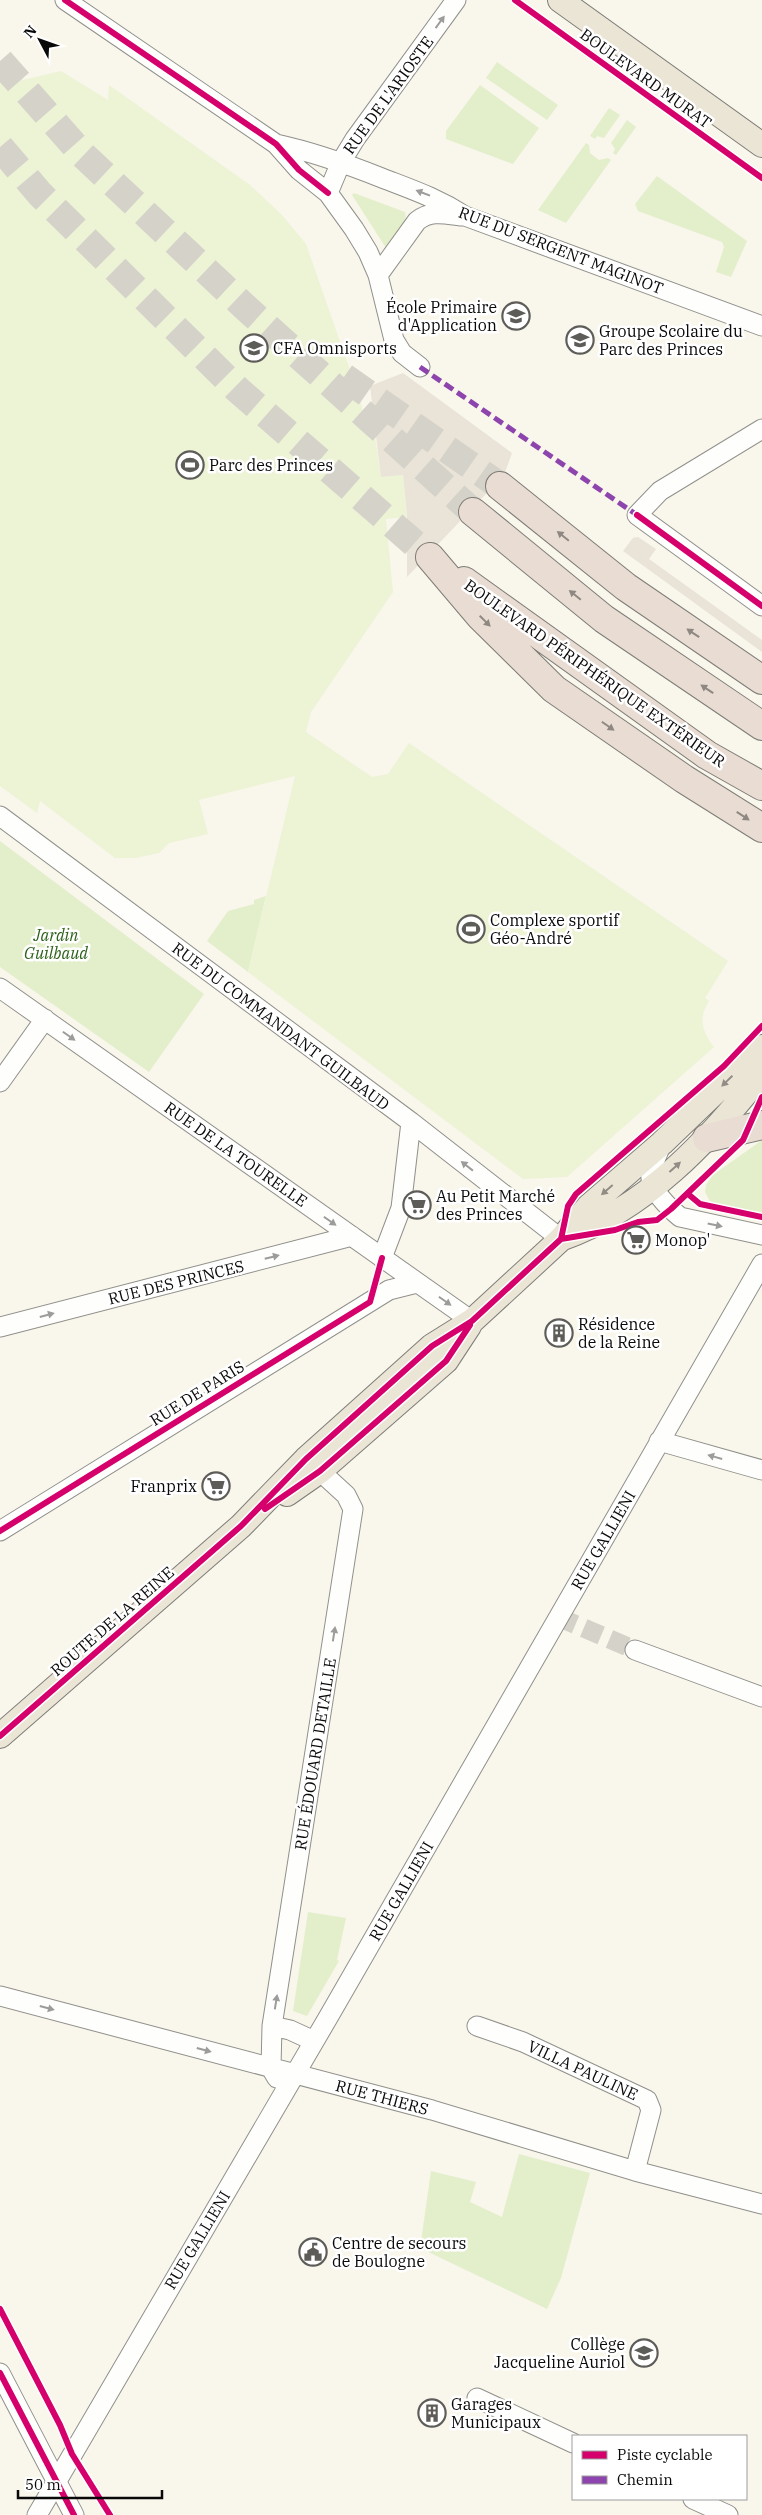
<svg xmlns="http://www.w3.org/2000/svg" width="762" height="2515" font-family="'IBM Plex Serif',serif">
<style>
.green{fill:#e3efcb}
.pitch{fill:#edf3d5}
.plaza{fill:#e9e4d7}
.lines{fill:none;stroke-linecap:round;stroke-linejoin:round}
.minor-tunnel{stroke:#d5d2ca;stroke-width:19;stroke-dasharray:19 9;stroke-linecap:butt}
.highway-tunnel{stroke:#d5d2ca;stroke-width:28;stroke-dasharray:28 14;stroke-linecap:butt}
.minor-casing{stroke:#91908b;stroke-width:21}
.major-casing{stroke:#7e7d78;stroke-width:26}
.highway-casing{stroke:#7e7d78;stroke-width:30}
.minor{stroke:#fefefc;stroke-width:19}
.major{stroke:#ebe5d6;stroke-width:24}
.highway{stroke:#e9dcd2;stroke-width:28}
.quiet{stroke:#8e44ad;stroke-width:5;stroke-dasharray:10 5;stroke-linecap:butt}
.cycleway-casing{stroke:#fff;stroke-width:9}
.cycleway{stroke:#d6006c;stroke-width:6}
.oneway{fill:#9c9c9b}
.oneway2{fill:#8f8882}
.oneway3{fill:#918d84}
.labels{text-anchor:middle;stroke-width:5;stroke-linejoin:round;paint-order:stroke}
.street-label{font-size:16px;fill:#090909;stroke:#fff}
.poi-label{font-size:16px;fill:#090909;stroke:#fff;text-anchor:start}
.park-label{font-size:16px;font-style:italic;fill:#2d611a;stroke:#fff}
</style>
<rect width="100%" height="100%" fill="#f9f6ec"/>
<!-- green -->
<path class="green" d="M497,62L558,105L547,120L486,78Z
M480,85L539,128L513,164L446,139V131Z
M609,108L620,115L604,138L597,136L595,139L590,136Z
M627,120L636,127L616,155L613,153L615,149L611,143Z
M586,143L589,145L590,153L599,160L608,158L611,160L566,223L538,210Z
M657,176L747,241L731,277L716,272L724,247L722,242L638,211L635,204Z
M354,193L405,212C409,225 394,238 386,248L352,195Z
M0,841L204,994L149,1072L0,967Z
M266,896L248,972L207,941L228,911L254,904V900Z
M762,1140V1215L711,1203L705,1192L706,1185L713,1175Z
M308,1912L346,1918L337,1960L339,1961L307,2016L293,2011Z
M519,2154L590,2173L561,2278L547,2309L420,2248L431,2171L476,2182L470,2202L502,2217Z"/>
<!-- pitch -->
<path class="pitch" d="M21,69L23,80L61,71L108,100L109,85L250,185L282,215L306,244L360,399L369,439L375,436L381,477L403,475L407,517L386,519L393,592L311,712L306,732L372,777L388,774L409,743L728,961L705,998L709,1001C698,1018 702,1032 714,1047L567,1177L523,1179L248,972L295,776L199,800L208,834L169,843L159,853L136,858H115L40,801L37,813L0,786V73Z"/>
<!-- plaza -->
<path class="plaza" d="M403,373L512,453L504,475L407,577V515L403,475L381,477L370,386Z
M638,537L656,549L649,559L762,640V652L623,551L633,538Z"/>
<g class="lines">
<!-- minor-tunnel -->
<path class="minor-tunnel" d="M558,1617L635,1650"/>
<!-- highway-tunnel -->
<path class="highway-tunnel" d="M0,61L83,155L246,308L473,512
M0,147L40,194L238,390L430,557
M344,377L500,486"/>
<!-- minor casing -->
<g class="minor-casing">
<path id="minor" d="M65,0L276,144L299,170L328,193L354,229L368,252L378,275L394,340L402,353L420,367
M276,144C313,152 347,164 382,178C413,190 437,198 465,216L762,326
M328,193L341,162L355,139L456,0
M378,275L417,221C431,210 444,214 461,216
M762,429L660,491L637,515L762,606
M0,816L411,1122L561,1239
M0,988L472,1321
M0,1082L45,1019
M662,1143C658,1153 653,1163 651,1173C648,1188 669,1208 680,1217L762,1235
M382,1258L401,1208L411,1122
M0,1327L352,1236
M659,1441L762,1470
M0,1531L389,1290L417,1283
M635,1650L762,1697
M0,1996L432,2110L635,2171L762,2204
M272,2026L290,2030L314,2041
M477,2026L523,2042L647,2100L651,2110L635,2171
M277,2078L271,2068L272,2026L353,1509L346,1495L311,1463
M0,2373L74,2515
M477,2398L573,2443
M693,2499L728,2515
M37,2515L329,2016L762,1264"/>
</g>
<!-- major casing -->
<g class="major-casing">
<path id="major" d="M560,0L762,145
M563,1238C645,1209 709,1141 762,1073
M287,1494L320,1471L446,1361L469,1326
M0,1736L241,1526L306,1459L432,1346L472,1321L561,1239L589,1206L662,1143L762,1047"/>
</g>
<!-- highway casing -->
<g class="highway-casing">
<path id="highway" d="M500,486L626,587L762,680
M473,512L604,619L762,726
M430,557L480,616L554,689L684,779L762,828
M464,581L707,755L762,786
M707,1138L762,1125"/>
</g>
<!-- minor -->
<use href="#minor" class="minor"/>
<!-- major -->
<use href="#major" class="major"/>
<!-- highway -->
<use href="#highway" class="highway"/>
<!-- quiet -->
<path class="quiet" d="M420,367L637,515"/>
<!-- cycleway casing -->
<g class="cycleway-casing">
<path id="cycleway" d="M65,0L276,144L299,170L328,193
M515,0L762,178
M637,515L762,606
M688,1194L700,1204L762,1217
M561,1239L568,1206L576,1194L724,1066L762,1026
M265,1509L320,1471L446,1361L470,1325
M0,1531L370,1302L382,1258
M0,1736L241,1526L306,1459L432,1346L472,1321L561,1239L615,1230L638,1222L657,1220L671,1209L743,1140L762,1097
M0,2309L60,2425L72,2454L110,2515
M0,2373L74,2515"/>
</g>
<!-- cycleway -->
<use href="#cycleway" class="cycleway"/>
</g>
<!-- one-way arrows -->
<defs><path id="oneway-solid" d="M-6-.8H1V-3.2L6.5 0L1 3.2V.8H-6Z" transform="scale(1.25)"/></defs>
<g class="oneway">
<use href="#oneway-solid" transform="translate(440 22) rotate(-54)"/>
<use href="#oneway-solid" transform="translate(423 193) rotate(-159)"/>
<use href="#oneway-solid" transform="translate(69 1036) rotate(35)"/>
<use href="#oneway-solid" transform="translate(467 1166) rotate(-142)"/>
<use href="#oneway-solid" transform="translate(330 1221) rotate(35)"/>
<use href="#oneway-solid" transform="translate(715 1225) rotate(12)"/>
<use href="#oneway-solid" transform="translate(272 1257) rotate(-14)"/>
<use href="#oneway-solid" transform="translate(445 1301) rotate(35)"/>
<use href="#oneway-solid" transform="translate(47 1315) rotate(-15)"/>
<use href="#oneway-solid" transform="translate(715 1457) rotate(-164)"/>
<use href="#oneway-solid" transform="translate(334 1634) rotate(-81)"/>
<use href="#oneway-solid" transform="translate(276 2002) rotate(-81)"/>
<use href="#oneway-solid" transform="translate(47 2008) rotate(15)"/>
<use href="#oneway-solid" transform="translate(204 2050) rotate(15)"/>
</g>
<g class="oneway2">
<use href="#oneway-solid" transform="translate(563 536) rotate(-141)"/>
<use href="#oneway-solid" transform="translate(575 595) rotate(-141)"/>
<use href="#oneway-solid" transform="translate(485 621) rotate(45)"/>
<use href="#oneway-solid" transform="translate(693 633) rotate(-146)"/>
<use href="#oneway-solid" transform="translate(707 689) rotate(-146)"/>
<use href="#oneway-solid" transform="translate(608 726) rotate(35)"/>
<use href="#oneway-solid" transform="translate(743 816) rotate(33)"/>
</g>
<g class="oneway3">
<use href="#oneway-solid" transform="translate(727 1081) rotate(136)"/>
<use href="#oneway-solid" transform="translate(675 1167) rotate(-42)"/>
<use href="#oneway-solid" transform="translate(607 1190) rotate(139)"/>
</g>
<!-- icons -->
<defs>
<g id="school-ring" transform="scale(1.4375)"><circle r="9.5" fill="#fff" stroke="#5d5c58" stroke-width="1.5"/><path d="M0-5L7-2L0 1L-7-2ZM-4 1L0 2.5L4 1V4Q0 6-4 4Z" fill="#5d5c58"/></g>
<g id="university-ring" transform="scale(1.4375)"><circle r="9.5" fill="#fff" stroke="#5d5c58" stroke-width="1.5"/><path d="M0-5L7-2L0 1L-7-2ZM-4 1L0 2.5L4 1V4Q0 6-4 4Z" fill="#5d5c58"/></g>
<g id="stadium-ring" transform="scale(1.4375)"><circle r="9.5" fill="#fff" stroke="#5d5c58" stroke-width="1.5"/><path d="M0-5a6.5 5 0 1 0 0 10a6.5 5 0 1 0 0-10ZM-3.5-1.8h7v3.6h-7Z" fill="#5d5c58"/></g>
<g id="supermarket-ring" transform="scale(1.4375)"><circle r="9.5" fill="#fff" stroke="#5d5c58" stroke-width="1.5"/><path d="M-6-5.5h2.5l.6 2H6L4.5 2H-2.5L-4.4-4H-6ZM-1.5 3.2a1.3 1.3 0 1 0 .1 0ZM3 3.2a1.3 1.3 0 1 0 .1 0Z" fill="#5d5c58"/></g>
<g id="building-ring" transform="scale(1.4375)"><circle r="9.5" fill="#fff" stroke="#5d5c58" stroke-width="1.5"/><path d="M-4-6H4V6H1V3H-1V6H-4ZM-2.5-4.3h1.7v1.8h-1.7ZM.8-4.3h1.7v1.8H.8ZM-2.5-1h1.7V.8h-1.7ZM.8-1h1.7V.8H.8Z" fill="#5d5c58"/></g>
<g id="civic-ring" transform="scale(1.4375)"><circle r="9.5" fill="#fff" stroke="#5d5c58" stroke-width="1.5"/><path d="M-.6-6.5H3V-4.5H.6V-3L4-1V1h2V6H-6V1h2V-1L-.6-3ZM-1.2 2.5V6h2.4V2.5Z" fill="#5d5c58"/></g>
</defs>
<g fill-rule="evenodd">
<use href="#school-ring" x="516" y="316"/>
<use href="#school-ring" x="580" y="340"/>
<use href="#university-ring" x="254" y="348"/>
<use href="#stadium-ring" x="190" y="465"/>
<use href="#stadium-ring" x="471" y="929"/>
<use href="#supermarket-ring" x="417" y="1205"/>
<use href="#supermarket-ring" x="636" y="1240"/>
<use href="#building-ring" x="559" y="1333"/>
<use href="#supermarket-ring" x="216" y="1486"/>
<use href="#civic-ring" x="313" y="2252"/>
<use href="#school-ring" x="644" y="2353"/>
<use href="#building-ring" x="432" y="2413"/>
</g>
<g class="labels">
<!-- street labels -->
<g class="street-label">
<text transform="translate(646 78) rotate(36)" y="6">BOULEVARD MURAT</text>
<text transform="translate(388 95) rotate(-54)" y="6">RUE DE L'ARIOSTE</text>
<text transform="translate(561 250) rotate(21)" y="6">RUE DU SERGENT MAGINOT</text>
<text transform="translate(595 673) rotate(35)" y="6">BOULEVARD PÉRIPHÉRIQUE EXTÉRIEUR</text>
<text transform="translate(281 1026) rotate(37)" y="6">RUE DU COMMANDANT GUILBAUD</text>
<text transform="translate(236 1154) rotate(35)" y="6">RUE DE LA TOURELLE</text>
<text transform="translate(176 1282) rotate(-14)" y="6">RUE DES PRINCES</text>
<text transform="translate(197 1393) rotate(-32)" y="6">RUE DE PARIS</text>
<text transform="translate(603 1540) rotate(-60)" y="6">RUE GALLIENI</text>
<text transform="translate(112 1621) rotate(-41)" y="6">ROUTE DE LA REINE</text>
<text transform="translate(315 1754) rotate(-81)" y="6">RUE ÉDOUARD DETAILLE</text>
<text transform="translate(401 1891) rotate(-60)" y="6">RUE GALLIENI</text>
<text transform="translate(583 2070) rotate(25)" y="6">VILLA PAULINE</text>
<text transform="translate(382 2097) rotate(15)" y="6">RUE THIERS</text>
<text transform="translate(197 2240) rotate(-59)" y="6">RUE GALLIENI</text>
</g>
<!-- poi labels -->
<g class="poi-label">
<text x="497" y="313" text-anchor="end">École Primaire<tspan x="497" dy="18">d'Application</tspan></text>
<text x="599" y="337">Groupe Scolaire du<tspan x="599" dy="18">Parc des Princes</tspan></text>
<text x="273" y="354">CFA Omnisports</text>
<text x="209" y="471">Parc des Princes</text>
<text x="490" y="926">Complexe sportif<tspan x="490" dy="18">Géo-André</tspan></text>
<text x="436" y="1202">Au Petit Marché<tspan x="436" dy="18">des Princes</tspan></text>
<text x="655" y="1246">Monop'</text>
<text x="578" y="1330">Résidence<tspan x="578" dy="18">de la Reine</tspan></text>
<text x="197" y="1492" text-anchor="end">Franprix</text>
<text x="332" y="2249">Centre de secours<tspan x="332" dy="18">de Boulogne</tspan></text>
<text x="625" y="2350" text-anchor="end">Collège<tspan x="625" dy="18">Jacqueline Auriol</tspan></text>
<text x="451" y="2410">Garages<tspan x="451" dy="18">Municipaux</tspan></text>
</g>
<!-- park labels -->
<g class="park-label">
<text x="56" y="941">Jardin<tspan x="56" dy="18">Guilbaud</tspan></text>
</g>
</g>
<!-- legend -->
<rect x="572" y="2435" width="175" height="65" fill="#ffffff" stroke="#9d9d9d"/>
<rect x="582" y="2451" width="25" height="8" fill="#d6006c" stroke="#9d9d9d"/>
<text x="617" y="2460" font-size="15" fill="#090909">Piste cyclable</text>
<rect x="582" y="2476" width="25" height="8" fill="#8e44ad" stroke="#9d9d9d"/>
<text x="617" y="2485" font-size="15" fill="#090909">Chemin</text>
<!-- north arrow -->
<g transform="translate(40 40) rotate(311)" stroke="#ffffff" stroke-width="4" paint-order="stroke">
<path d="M0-4L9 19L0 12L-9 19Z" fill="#090909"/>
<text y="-8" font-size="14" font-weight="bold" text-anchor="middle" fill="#090909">N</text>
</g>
<!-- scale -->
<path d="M18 2490v8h144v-8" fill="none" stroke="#090909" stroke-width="2.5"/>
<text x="25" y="2490" font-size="15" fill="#090909" stroke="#ffffff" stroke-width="4" paint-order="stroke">50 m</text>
</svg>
